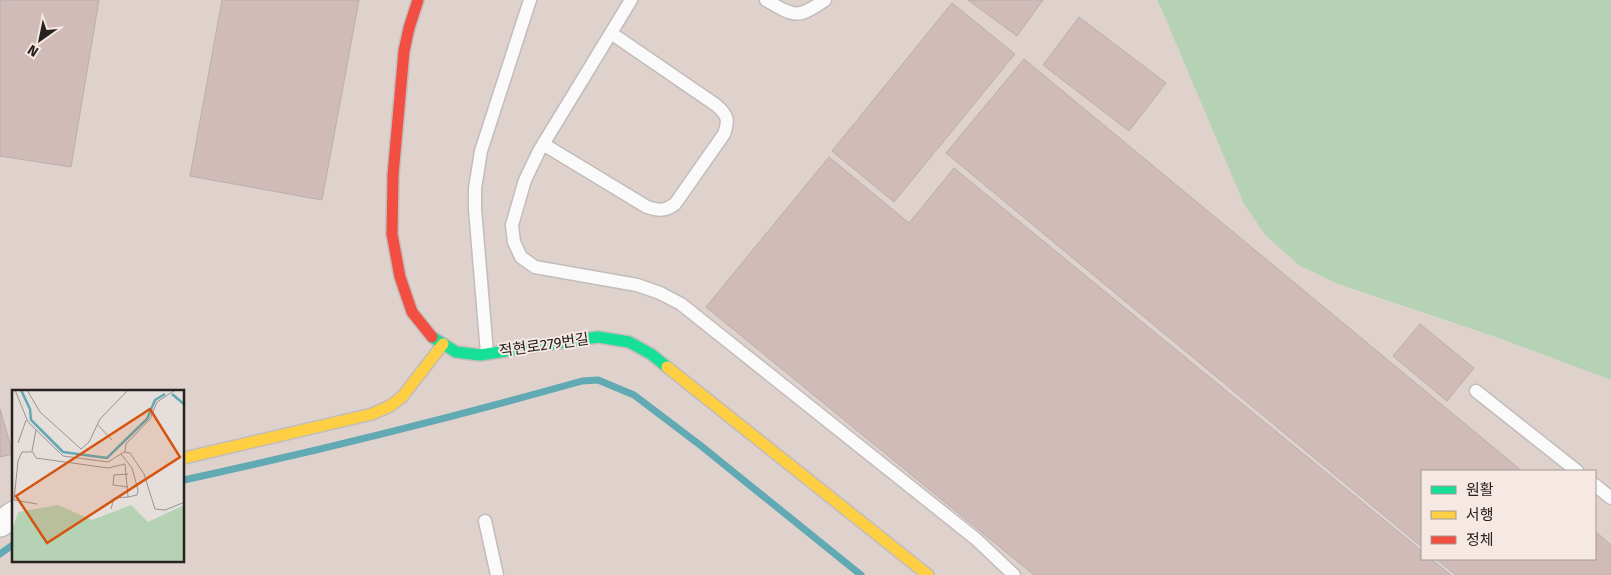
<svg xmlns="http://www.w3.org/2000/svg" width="1611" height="575" font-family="'Fira Sans','Noto Sans KR',sans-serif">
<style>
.built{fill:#dfd1cc;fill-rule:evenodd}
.green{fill:#b5d2b4}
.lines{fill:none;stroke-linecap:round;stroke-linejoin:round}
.stream{stroke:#61a9b3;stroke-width:7}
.building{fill:#d1bbb8;stroke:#b6b0ae}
.lane-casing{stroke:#c2bcbb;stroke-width:15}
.street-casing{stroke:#c2bcbb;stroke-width:28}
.fast-casing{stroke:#c2bcbb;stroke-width:14}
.slow-casing{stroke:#c2bcbb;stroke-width:14}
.jam-casing{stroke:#c2bcbb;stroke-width:14}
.lane{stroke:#fbfafa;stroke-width:12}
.street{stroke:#fbfafa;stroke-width:25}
.fast{stroke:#16e098;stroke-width:11}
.slow{stroke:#ffcf43;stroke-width:11}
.jam{stroke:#f24e42;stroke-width:11}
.labels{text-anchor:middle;stroke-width:4;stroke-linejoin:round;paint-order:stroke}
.street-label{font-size:15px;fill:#272220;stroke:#f6e9e4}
.inset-river{fill:none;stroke:#61a9b3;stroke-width:2.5}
.inset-road{fill:none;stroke:#999390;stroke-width:1}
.view{fill:#d5540e;fill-opacity:0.15;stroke:#d5540e;stroke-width:2.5}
.inset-edge{fill:none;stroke:#272220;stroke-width:2.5}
</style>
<rect width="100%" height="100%" fill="#e5dedb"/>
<!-- built -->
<path class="built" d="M0,0H1157L1162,10L1266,236L1300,266L1338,284L1496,337L1611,380V575H0ZM14,391H184V561H14ZM1422,471H1595V559H1422Z"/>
<!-- green -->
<path class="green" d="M1157,0H1611V380L1496,337L1338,284L1300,266L1266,236L1244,204L1162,10Z"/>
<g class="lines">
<!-- stream -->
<path class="stream" d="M184,480C317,451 450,418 582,381L598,380L634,395L700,445L861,575
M0,554L14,544"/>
</g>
<!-- building -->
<path class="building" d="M0,0H99L71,167L0,156Z
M222,0H359L322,200L190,176Z
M968,0H1043L1017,36Z
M952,3L1015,54L894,202L832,151Z
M1079,17L1166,83L1129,131L1043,65Z
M1024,59L1522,471H1422V547L946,153Z
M829,157L909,223L954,168L1422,551V559H1431L1451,575H1034L706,307Z
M1420,324L1474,368L1447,401L1393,356Z
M0,409L13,454L0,457Z
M1595,531L1611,545V575H1456L1436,559H1595Z"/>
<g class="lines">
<!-- lane casing -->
<g class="lane-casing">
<path id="lane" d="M631,0L539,151L525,180L512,225L514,242L521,257L535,267L637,285L660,293L681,304L976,539L1014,575
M766,0C795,17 797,19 825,0
M543,144L647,207C659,211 665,211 675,204L724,134C729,120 728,115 716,105L611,33
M487,353L475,209V188L481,151L530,0
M1476,391L1577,471
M1595,485L1611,498
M485,521L497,575"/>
</g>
<!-- street casing -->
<g class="street-casing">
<path id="street" d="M0,524L14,514"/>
</g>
<!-- fast casing -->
<g class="fast-casing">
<path id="fast" d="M432,337L456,352L480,355L598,337L629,342L651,354L667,367"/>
</g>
<!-- slow casing -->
<g class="slow-casing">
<path id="slow" d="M667,367L928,575
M184,458L372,414L390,406L402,397L443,344"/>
</g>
<!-- jam casing -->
<g class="jam-casing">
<path id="jam" d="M418,0L409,28L404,51L393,175L392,234L400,277L412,312L432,337"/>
</g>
<!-- lane -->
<use href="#lane" class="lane"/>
<!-- street -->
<use href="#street" class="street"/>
<!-- fast -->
<use href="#fast" class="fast"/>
<!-- slow -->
<use href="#slow" class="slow"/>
<!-- jam -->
<use href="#jam" class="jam"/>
</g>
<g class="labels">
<!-- street labels -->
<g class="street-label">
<text transform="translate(544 345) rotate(-8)" y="5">적현로279번길</text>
</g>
</g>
<!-- overview -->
<g transform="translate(12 390)">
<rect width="172" height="172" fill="#e5dedb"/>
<path d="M46,115L80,130L119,115L136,132L172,115V172H0V141L6,122Z" fill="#b5d2b4"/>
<path class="inset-river" d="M9,0L18,19L19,30L51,62L95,68L135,29L143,10L153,4M160,4L173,15"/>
<path class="inset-road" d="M3,0L16,32L51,66L96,72L112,62L118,63L132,84L143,119L153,120L173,112M15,0L28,22L69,59L77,52L88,29L116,0M86,35L100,50M24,40L20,61L24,68L96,78L113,74L116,107L102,108L99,119M6,53L14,30M20,62H10L6,71L2,110L25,114M113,62L114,54L138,29L145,12L163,0M109,64L120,78L126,100L125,105L116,107M116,84L102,85L101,95L116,97"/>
<path class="view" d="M138,19L168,67L35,153L4,106Z"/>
<rect width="172" height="172" class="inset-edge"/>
</g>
<!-- legend -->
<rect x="1421" y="470" width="175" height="90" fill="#f6e9e4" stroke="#a39996"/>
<rect x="1431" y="486" width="25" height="8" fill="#16e098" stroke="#a39996"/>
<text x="1466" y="495" font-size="15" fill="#272220">원활</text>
<rect x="1431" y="511" width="25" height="8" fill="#ffcf43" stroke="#a39996"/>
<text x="1466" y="520" font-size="15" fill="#272220">서행</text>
<rect x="1431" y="536" width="25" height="8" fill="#f24e42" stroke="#a39996"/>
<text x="1466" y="545" font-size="15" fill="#272220">정체</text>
<!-- north arrow -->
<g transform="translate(40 40) rotate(213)" stroke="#f6e9e4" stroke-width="4" paint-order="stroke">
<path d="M0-4L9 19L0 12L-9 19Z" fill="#272220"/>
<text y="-8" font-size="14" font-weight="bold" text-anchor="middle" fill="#272220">N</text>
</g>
</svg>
